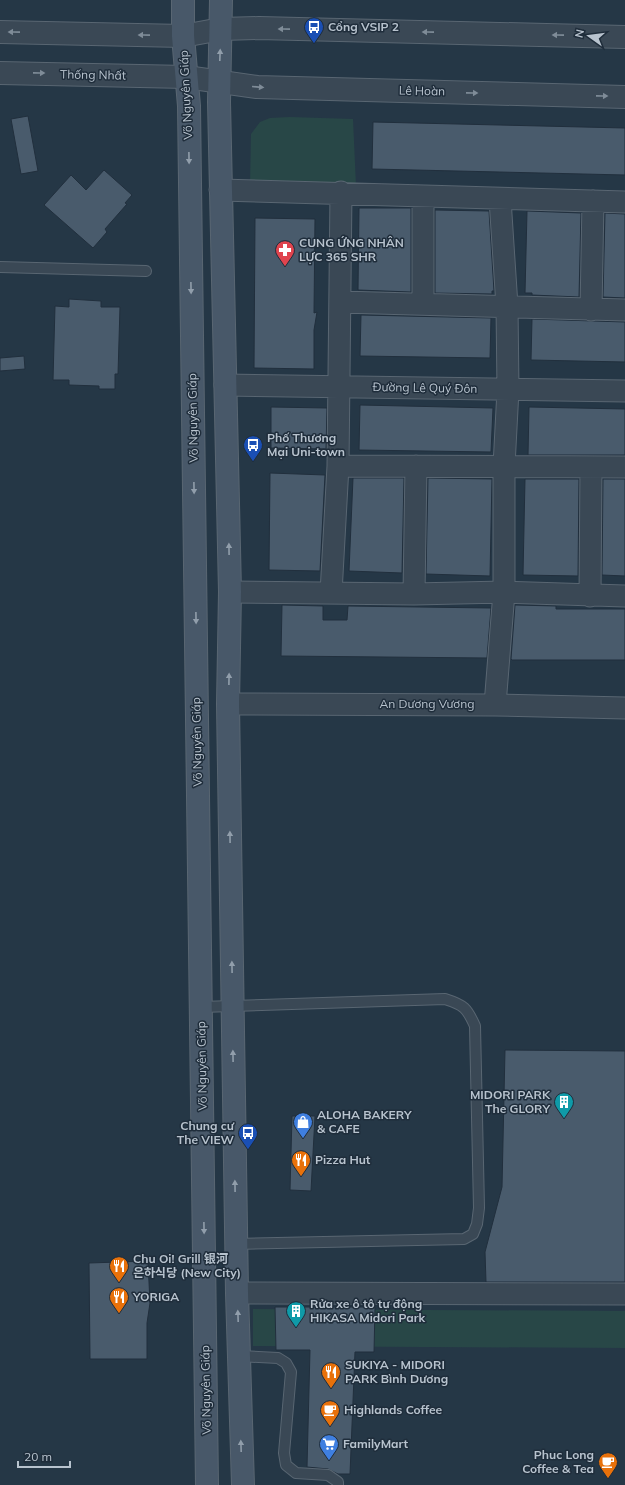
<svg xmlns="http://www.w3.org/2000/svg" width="625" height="1485" font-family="Mulish,'Noto Sans SC','Noto Sans KR',sans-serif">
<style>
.green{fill:#284747}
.building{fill:#495b6c;stroke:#212f3d}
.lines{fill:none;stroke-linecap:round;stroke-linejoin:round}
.service-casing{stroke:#596672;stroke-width:12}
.minor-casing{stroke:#596672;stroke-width:23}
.tertiary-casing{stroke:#596672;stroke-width:24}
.secondary-casing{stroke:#596672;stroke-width:24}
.service{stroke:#3a4855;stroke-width:10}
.minor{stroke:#3a4855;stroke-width:21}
.tertiary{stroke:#3a4855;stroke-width:22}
.secondary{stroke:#485869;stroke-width:22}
.oneway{fill:#7f8c98}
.oneway2{fill:#919eab}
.labels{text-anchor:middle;stroke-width:3;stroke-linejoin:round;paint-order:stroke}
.poi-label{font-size:12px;font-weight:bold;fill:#b8c3ce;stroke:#1f2d3b;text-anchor:start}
.street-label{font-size:12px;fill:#b8c3ce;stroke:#1f2d3b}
</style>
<rect width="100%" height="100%" fill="#253746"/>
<!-- green -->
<path class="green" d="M290,117L353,119L356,186L250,187L251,134L260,122L270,118Z
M253,1309L625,1311V1348L253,1346Z"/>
<!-- building -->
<path class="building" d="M28,116L38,171L21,174L11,119Z
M373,122L625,128V175L372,169Z
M104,170L132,195L125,203L127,204L105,229L107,232L93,248L44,205L71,175L86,190Z
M359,208H411V292L358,290Z
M435,210L489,211L494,291H492V294L435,293Z
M527,211L581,213L579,297L532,295V293H525Z
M605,213L625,214V298L603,297Z
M255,218L315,219L314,313L317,312L314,330V369L254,368Z
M69,299L101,301V307H120L118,374H115V389H99V386L69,385V380H53L55,306L69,307Z
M361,315L491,318L490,358L360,356Z
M532,319L625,322V362L531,360Z
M24,356L25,369L0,371V358Z
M360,405L493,408L491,452L359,450Z
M271,407L327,408L326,449L271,448Z
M529,407L625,409V455H528Z
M270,473L325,475L320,571L269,570Z
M353,478H404L402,573L349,571Z
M428,478L492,479L490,576L426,574Z
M525,479H579L578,576L523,575Z
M603,479H625V576L602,575Z
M282,605L323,606V620H347L348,606L491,608L487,658L281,656Z
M515,605L556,606V609H625V660H512L511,659Z
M505,1050L625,1051V1282H486L485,1252L502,1187Z
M292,1116H315L311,1191L290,1190Z
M148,1261L150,1303L147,1323V1359H90L89,1263Z
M275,1307H375L374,1352H355L350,1474H338L328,1469L307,1467L310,1350H276Z"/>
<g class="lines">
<!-- service casing -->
<g class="service-casing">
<path id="service" d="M0,267L146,271
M201,1007L445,999C464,1005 467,1008 475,1026L479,1208L477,1224L473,1234L464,1239L236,1244
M239,1356L278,1358L286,1363L291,1372L284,1453L286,1465L296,1473L328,1475L338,1482V1485"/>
</g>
<!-- minor casing -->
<g class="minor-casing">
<path id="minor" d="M220,190L625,202
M341,302L625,310
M423,304V196
M591,310L593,201
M225,385L625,391
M338,466L625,467
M230,592L414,594L504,592L625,596
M331,593L338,466L341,192
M414,594L416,466
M590,596L591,467
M228,704L495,705L625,708
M495,705L504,592V466L508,390L507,306L500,199
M237,1293L625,1294"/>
</g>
<!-- tertiary casing -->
<g class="tertiary-casing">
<path id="tertiary" d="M0,32L183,36L221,29L259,28L625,37
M0,73L186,77L257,87L625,97"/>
</g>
<!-- secondary casing -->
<g class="secondary-casing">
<path id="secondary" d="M183,0V36L189,106L207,1485
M221,0L219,102L230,592L228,704L237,1293L243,1485"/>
</g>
<!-- service -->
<use href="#service" class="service"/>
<!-- minor -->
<use href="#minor" class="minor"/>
<!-- tertiary -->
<use href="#tertiary" class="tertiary"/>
<!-- secondary -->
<use href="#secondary" class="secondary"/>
</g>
<!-- one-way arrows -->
<defs><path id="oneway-solid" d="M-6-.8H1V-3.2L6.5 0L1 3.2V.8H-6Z"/></defs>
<g class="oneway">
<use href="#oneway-solid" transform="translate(284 29) rotate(-179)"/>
<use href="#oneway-solid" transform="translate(14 32) rotate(-179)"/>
<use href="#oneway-solid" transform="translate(428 32) rotate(-179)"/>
<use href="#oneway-solid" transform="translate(144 35) rotate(-179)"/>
<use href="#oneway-solid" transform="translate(558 35) rotate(-179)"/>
<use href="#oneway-solid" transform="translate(39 73) rotate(1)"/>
<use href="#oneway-solid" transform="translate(258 87) rotate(5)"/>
<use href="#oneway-solid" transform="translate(472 93) rotate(1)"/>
<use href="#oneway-solid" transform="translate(602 96) rotate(1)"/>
</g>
<g class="oneway2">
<use href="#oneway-solid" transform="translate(220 55) rotate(-88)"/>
<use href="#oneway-solid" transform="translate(189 158) rotate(89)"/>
<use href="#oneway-solid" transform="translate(191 288) rotate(89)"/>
<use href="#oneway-solid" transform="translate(194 488) rotate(89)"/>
<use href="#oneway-solid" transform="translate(229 549) rotate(-91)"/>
<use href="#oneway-solid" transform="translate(196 618) rotate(89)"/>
<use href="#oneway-solid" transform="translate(229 679) rotate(-89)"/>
<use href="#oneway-solid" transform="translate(230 837) rotate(-91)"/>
<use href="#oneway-solid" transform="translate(232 967) rotate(-91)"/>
<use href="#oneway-solid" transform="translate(233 1056) rotate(-91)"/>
<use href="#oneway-solid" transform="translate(235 1186) rotate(-91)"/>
<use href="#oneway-solid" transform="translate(204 1228) rotate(89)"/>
<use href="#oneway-solid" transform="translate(238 1316) rotate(-92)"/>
<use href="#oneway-solid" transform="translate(241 1446) rotate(-92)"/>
</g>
<!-- icons -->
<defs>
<g id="bus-pin" transform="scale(1)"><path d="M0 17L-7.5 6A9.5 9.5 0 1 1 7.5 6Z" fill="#1a4fb4" stroke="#1f2d3b"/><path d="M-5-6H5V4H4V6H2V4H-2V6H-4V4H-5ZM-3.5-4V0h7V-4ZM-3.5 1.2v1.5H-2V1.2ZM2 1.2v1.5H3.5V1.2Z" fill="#fff"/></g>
<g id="pharmacy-pin" transform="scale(1)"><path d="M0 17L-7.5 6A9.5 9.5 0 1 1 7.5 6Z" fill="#e0444e" stroke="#1f2d3b"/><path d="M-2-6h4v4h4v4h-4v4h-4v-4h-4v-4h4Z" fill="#fff"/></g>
<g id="building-pin" transform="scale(1)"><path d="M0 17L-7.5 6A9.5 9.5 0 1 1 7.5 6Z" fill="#0f9aa8" stroke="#1f2d3b"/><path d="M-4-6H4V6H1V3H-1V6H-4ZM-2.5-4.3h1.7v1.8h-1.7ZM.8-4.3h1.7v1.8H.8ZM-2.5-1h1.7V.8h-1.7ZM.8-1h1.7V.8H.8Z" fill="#fff"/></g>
<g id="shop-pin" transform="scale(1)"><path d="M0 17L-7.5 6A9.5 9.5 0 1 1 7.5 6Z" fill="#3f7fe0" stroke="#1f2d3b"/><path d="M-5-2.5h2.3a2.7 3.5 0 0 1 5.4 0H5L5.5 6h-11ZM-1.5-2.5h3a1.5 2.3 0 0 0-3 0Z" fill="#fff"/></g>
<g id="restaurant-pin" transform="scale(1)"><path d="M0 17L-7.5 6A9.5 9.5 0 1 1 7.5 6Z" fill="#e8710a" stroke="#1f2d3b"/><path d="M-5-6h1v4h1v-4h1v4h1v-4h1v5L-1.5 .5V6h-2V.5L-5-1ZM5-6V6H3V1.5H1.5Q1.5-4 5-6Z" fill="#fff"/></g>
<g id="cafe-pin" transform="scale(1)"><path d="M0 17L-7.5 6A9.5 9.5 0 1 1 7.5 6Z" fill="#e8710a" stroke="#1f2d3b"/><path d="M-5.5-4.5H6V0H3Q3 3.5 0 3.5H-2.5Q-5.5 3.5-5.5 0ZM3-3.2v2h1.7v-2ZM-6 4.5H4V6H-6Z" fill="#fff"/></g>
<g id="supermarket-pin" transform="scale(1)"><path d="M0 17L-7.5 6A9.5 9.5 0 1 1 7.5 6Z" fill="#3f7fe0" stroke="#1f2d3b"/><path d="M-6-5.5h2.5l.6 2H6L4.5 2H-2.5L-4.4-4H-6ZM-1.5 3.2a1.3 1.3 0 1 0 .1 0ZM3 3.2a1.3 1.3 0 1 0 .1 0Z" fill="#fff"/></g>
</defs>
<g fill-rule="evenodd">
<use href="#bus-pin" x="314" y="27"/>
<use href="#pharmacy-pin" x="285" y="250"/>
<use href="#bus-pin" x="253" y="445"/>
<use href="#building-pin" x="564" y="1102"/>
<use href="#shop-pin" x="303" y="1122"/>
<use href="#bus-pin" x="248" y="1133"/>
<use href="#restaurant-pin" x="301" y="1160"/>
<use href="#restaurant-pin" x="119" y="1266"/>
<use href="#restaurant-pin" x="119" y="1297"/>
<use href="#building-pin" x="296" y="1311"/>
<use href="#restaurant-pin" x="331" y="1372"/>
<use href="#cafe-pin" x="330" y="1410"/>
<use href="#supermarket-pin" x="329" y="1444"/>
<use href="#cafe-pin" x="608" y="1462"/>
</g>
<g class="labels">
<!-- poi labels -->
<g class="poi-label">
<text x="328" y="31">Cổng VSIP 2</text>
<text x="299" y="247">CUNG ỨNG NHÂN<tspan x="299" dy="14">LỰC 365 SHR</tspan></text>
<text x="267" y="442">Phố Thương<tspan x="267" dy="14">Mại Uni-town</tspan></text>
<text x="550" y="1099" text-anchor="end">MIDORI PARK<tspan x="550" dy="14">The GLORY</tspan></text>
<text x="317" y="1119">ALOHA BAKERY<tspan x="317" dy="14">&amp; CAFE</tspan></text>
<text x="234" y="1130" text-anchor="end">Chung cư<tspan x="234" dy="14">The VIEW</tspan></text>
<text x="315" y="1164">Pizza Hut</text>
<text x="133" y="1263">Chu Oi! Grill 银河<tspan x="133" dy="14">은하식당 (New City)</tspan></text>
<text x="133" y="1301">YORIGA</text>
<text x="310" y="1308">Rửa xe ô tô tự động<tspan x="310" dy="14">HIKASA Midori Park</tspan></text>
<text x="345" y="1369">SUKIYA - MIDORI<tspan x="345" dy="14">PARK Bình Dương</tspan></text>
<text x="344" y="1414">Highlands Coffee</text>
<text x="343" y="1448">FamilyMart</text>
<text x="594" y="1459" text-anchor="end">Phuc Long<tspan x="594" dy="14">Coffee &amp; Tea</tspan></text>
</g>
<!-- street labels -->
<g class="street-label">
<text transform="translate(93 75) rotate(1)" y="4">Thống Nhất</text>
<text transform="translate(422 91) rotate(1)" y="4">Lê Hoàn</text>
<text transform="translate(186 95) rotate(-93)" y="4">Võ Nguyên Giáp</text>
<text transform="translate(425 388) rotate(1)" y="4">Đường Lê Quý Đôn</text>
<text transform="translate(193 418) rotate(-91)" y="4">Võ Nguyên Giáp</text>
<text x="427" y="708">An Dương Vương</text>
<text transform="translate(197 742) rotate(-91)" y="4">Võ Nguyên Giáp</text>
<text transform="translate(202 1066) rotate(-91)" y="4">Võ Nguyên Giáp</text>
<text transform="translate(206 1390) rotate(-91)" y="4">Võ Nguyên Giáp</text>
</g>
</g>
<!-- north arrow -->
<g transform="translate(589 36) rotate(284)" stroke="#1f2d3b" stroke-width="3" paint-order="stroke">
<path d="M0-3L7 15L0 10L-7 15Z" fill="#b8c3ce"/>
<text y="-6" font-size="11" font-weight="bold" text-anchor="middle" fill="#b8c3ce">N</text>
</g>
<!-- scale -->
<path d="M18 1461v6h52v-6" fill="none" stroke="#b8c3ce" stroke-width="2"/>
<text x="24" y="1461" font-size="12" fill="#b8c3ce" stroke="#1f2d3b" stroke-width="3" paint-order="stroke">20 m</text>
</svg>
